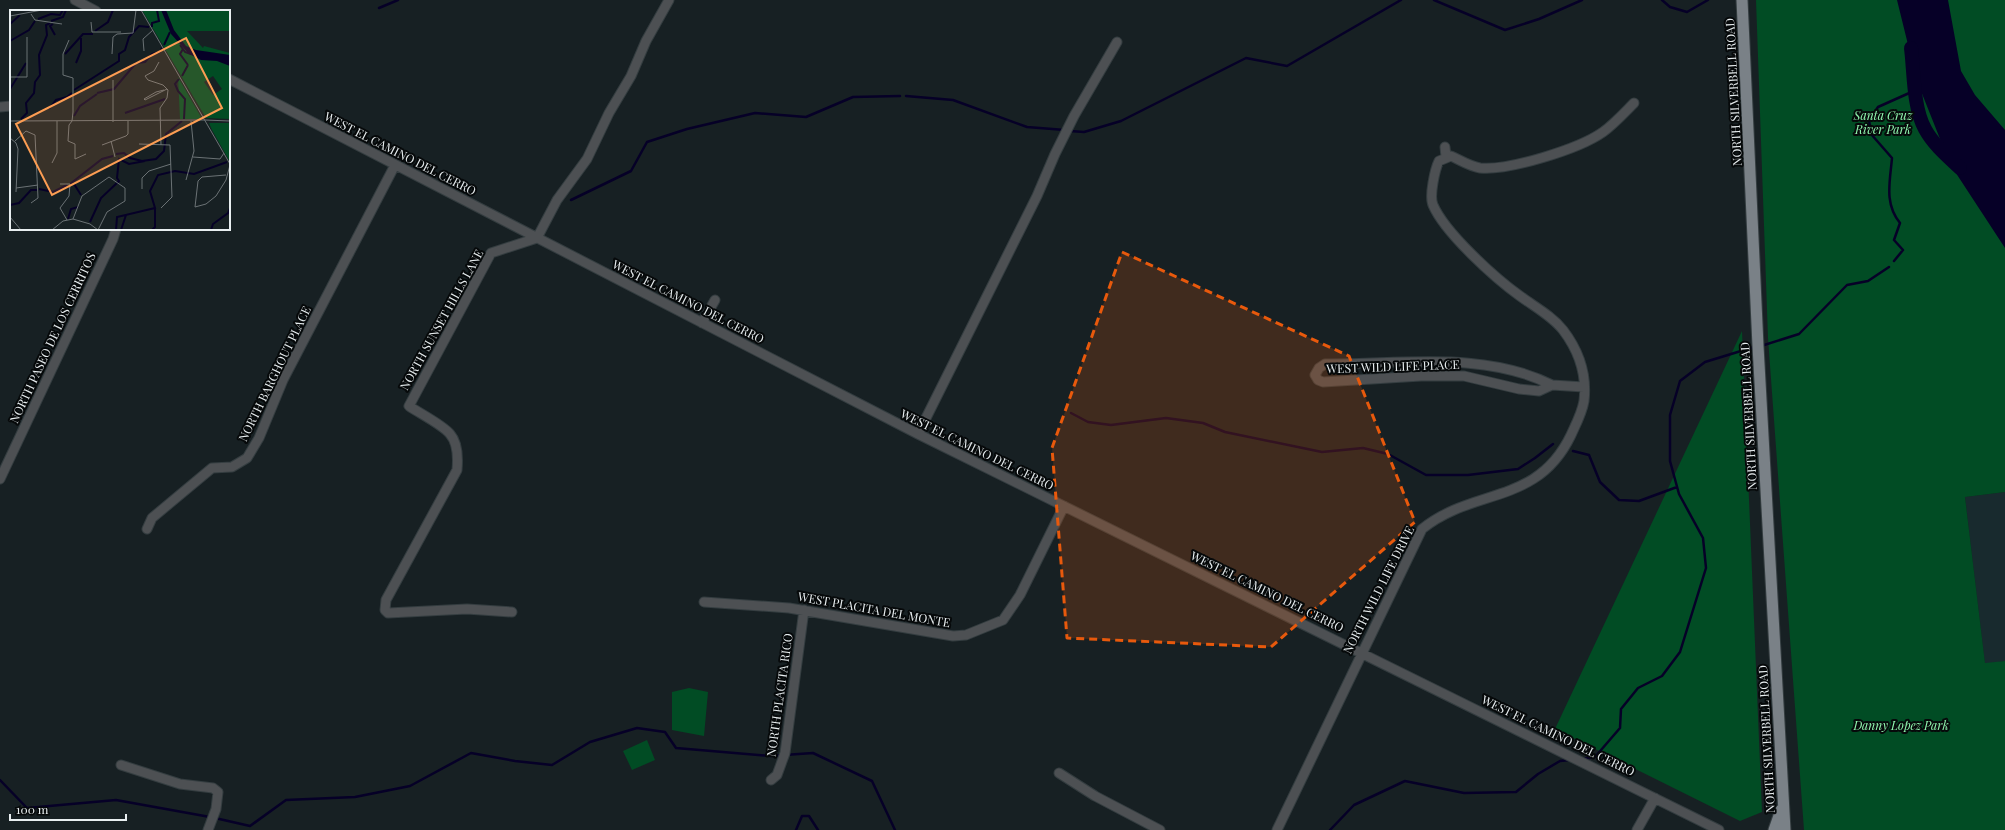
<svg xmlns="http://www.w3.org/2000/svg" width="2005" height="830" font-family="'Playfair Display',serif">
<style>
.built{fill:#182a2e}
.green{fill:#014c24}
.water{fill:#060027}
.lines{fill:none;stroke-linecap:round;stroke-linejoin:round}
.stream{stroke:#060027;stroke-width:2.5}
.river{stroke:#060027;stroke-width:14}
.minor-casing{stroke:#343d40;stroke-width:11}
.major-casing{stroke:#343d40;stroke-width:13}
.minor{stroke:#4d5053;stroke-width:9}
.major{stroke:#7a8187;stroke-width:11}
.marked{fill:#e8590c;fill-opacity:0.2;stroke:#e8590c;stroke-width:3;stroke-dasharray:8 5;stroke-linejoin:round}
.labels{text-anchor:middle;stroke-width:4;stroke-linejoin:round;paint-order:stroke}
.street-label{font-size:12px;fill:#e8eef0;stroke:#06090a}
.park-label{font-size:12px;font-style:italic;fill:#91f8b0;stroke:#06090a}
.inset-river{fill:none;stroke:#060027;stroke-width:2}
.inset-road{fill:none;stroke:#6b7275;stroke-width:1}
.view{fill:#fc9d53;fill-opacity:0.15;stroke:#fc9d53;stroke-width:2}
.inset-edge{fill:none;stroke:#e8eef0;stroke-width:2}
</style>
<rect width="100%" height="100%" fill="#172023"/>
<!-- built -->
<path class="built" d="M2005,492V661L1985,664L1965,497Z"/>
<!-- green -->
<path class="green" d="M1756,0H2005V492L1965,497L1985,663L2005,661V830H1804L1768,338Z
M1742,331L1762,812L1740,821L1555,729Z
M689,688L708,692L704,736L672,730V692Z
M647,740L655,760L632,770L623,751Z"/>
<!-- water -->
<path class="water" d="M1897,0H1948L1961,71L1975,95L2005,130V248L1950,164L1917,81Z"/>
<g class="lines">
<!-- stream -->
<path class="stream" d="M1434,0L1505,30L1539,19L1582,0
M1662,0L1670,7L1687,12L1708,0
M379,8L398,0
M906,96L953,100L1027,127L1065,130
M1070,131L1084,132L1121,121L1246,58L1287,66L1401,0
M571,200L631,171L647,142L687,129L755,113L806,117L853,97L900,96
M1894,261L1903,250L1894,240L1900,223C1884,203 1890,182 1892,158L1871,134L1869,120L1878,107L1916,90
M1761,346L1799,334L1847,285L1868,281L1889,267
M1071,413L1088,422L1111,425L1166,418L1203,423L1225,432L1322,452L1363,448L1388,454L1426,475H1468L1518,469L1535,458L1553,444
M1573,451L1589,455L1600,482L1619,500L1639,501L1677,487
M1581,759L1595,757L1620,728L1621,709L1638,688L1662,676L1680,652L1706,568L1703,538L1679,494L1670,461V415L1680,381L1705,362L1754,347
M0,780L27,808L116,800L210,817
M215,818L250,826L286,800L355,797L410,786L471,753L515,761L552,765L590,742L637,728L665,732L676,748L770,756L813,753L872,781L895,830
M796,830L802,816H809L818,830
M1330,830L1354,805L1405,781L1464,793L1516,792L1538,774L1560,761L1570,760"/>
<!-- river -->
<path class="river" d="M1911,48C1914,71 1913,108 1925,129C1933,144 1947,156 1960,168"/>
<!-- minor casing -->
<g class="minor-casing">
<path id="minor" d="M75,0L96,11
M229,79L918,434L1719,830
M0,107L11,106
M1445,147L1446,157
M702,323L715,300
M1552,385C1483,350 1400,365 1325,364L1319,368L1315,375L1318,380L1323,382L1421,376H1464L1519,389L1539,391L1552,385L1584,387
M918,434L1037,196L1055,154L1074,116L1117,42
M0,479L113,239L116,229
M147,529L152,518L212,468L232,467L247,458L259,438L283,380L395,165
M704,602L789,608L953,636L966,635L1003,620L1020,595L1064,506
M512,612L467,609L388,613L385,610L386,600L457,470C458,459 458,443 450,434C443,425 419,413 409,406L491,253L537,238L557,200L587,159L609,113L631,76L646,41L669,0
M121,765L180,784L213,788L218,792L216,809L208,830
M1059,773L1095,796L1160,830
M771,780L777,775L785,753L804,610
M1277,830L1422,529C1474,487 1537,506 1571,435C1576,424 1582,413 1584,401C1587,375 1579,351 1563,330C1552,316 1535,307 1520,296C1495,278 1445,233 1433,205C1429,196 1435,169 1439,161L1451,156C1460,160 1469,166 1480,168C1508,171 1579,149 1603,132C1614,124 1624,113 1634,103
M1637,830L1655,798"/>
</g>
<!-- major casing -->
<g class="major-casing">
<path id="major" d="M1742,0L1758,346L1785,830
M1774,830L1781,810"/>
</g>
<!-- minor -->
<use href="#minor" class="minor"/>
<!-- major -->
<use href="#major" class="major"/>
</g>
<!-- marked area -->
<path class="marked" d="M1122,252L1349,356L1415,522L1271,647L1067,638L1052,448Z"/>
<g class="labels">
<!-- street labels -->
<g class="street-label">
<text transform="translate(1734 92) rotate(-93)" y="4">NORTH SILVERBELL ROAD</text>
<text transform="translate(400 154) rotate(27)" y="4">WEST EL CAMINO DEL CERRO</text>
<text transform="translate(688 302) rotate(27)" y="4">WEST EL CAMINO DEL CERRO</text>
<text transform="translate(442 320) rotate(-61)" y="4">NORTH SUNSET HILLS LANE</text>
<text transform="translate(53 338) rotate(-65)" y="4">NORTH PASEO DE LOS CERRITOS</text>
<text transform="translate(1393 367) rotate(-2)" y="4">WEST WILD LIFE PLACE</text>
<text transform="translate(275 374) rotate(-64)" y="4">NORTH BARGHOUT PLACE</text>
<text transform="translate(1749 416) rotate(-93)" y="4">NORTH SILVERBELL ROAD</text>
<text transform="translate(977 450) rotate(26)" y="4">WEST EL CAMINO DEL CERRO</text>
<text transform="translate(1379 590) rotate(-63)" y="4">NORTH WILD LIFE DRIVE</text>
<text transform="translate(1267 592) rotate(26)" y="4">WEST EL CAMINO DEL CERRO</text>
<text transform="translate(874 610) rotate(10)" y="4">WEST PLACITA DEL MONTE</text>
<text transform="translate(780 695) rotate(-82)" y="4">NORTH PLACITA RICO</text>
<text transform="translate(1558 736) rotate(26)" y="4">WEST EL CAMINO DEL CERRO</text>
<text transform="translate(1767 739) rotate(-93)" y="4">NORTH SILVERBELL ROAD</text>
</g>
<!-- park labels -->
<g class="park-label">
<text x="1883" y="120">Santa Cruz<tspan x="1883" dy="14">River Park</tspan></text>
<text x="1901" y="730">Danny Lopez Park</text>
</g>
</g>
<!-- overview -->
<g transform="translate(10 10)">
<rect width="220" height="220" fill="#172023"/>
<path d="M132,0H220V21H177L193,38L194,36L220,43V109L196,108ZM203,66L212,79L203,85L194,72ZM168,67L191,107L189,109H170ZM199,113H220V152L202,120Z" fill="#014c24" fill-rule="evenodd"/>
<path d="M151,0H156L164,20L176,36L186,40L220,45V56L207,51L191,50L179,44L161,24Z" fill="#060027"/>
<path class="inset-river" d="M28,9L41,4L50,5L53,0M41,11L53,7L56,0M0,14L10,5M43,14L40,16L45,25M142,17V13L149,11L147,0M85,21L98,12L103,0M0,31L19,20L25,11M154,35L160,22M170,35L175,42L181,44M173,39L170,44L178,55M55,44L73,24H83M66,53L71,41V28M172,66L178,55M169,69L165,74L168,81L175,89L174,109M0,79L16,53M64,80L109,51V44L115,40L119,27L129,16L139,17M87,83L104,79L126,53L135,52L142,44L150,42L152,38M39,99L46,90L57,87L62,83M115,103L155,89M64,106L70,96L87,84M11,109L17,103L16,93L24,83L25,72L30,65L29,45L37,25L36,15L40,13M106,144L114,143L120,148L132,151L146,149L154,141L156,124L172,111M60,174L92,149L103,146M64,174L71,185M29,179L43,182L57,175M0,195L9,193L21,180H27M58,209L61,199L68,197M80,212L91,188L109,171L107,168L109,149L119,154L135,151M106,220L107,207L145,198L140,181L148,165L165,161L184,164L217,152M111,220L116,205M142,220L145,217V198M201,220L203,214L218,203L220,198"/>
<path class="inset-road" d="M131,0L220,154M21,4L25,10L52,14M0,6L32,0M81,12L82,22H111M59,30L53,44V65L63,68V102L62,111L59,115L58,131L65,134V149L76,144M134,41L133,29L143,20M102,44L103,27L107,24L123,23L126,0M149,52L144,61L135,66L138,70L153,75L158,80L157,88L150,98L151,135M0,67H17V27M103,70V112M154,80L146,82L134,89L135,90L157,79M195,110L220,111M0,111L195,110M0,128L6,133L8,139L6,182M5,131L16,121L25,125L28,188L21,193M101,131L105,147M129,134L160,135L162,187L151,198M92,135L116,126L118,124V111M183,147L210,149L214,143M42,153L47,143V111M216,165L192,167L188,171L185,197L196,194L206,186L216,170L220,155M176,170L184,141L181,111M50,174H60L59,186L50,198L57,210M6,178L28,175M132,179V168L139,161L161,154M0,207L11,220M63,209L72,186L99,167L115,178V191L97,202L88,220M42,220L53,211L63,209L80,214L88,220"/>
<path class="view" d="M176,28L212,98L42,185L6,114Z"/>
<rect width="220" height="220" class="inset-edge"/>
</g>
<!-- scale -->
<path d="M10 814v6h116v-6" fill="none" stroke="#e8eef0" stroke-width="2"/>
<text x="16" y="814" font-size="12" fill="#e8eef0" stroke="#06090a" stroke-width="3" paint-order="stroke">100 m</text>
</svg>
